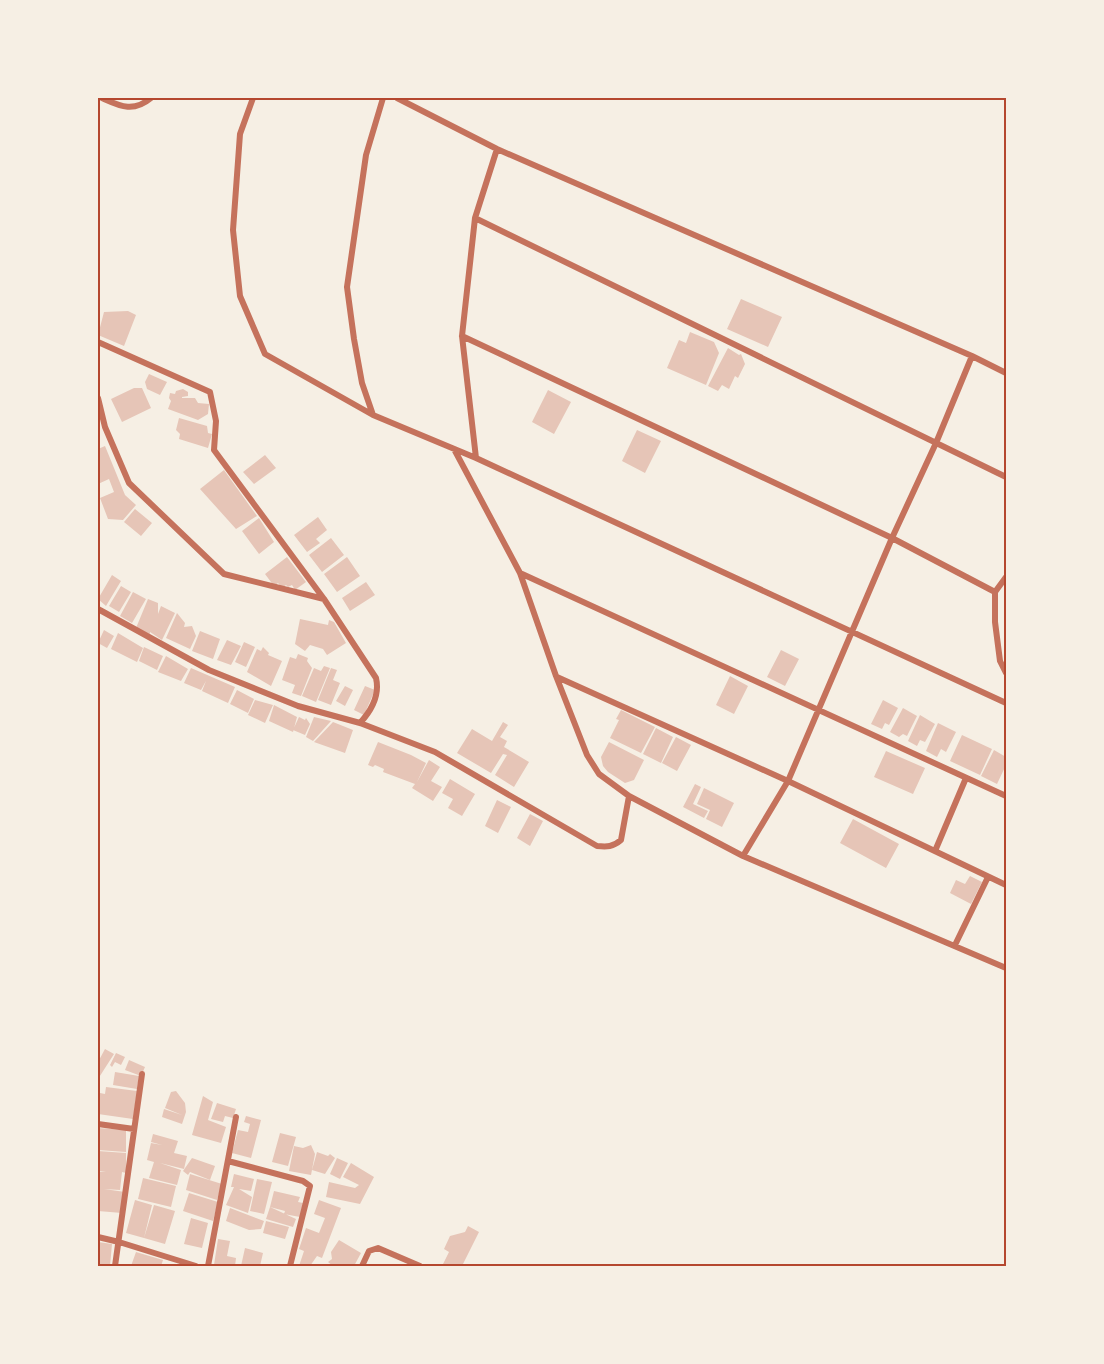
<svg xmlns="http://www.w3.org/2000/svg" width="1104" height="1364" font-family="Inter,sans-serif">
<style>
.building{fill:#e6c5b7}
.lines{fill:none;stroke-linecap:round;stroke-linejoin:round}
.minor{stroke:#c5725c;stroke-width:6}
.neatline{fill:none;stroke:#b5482f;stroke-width:2}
</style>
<rect width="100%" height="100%" fill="#f6efe4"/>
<!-- building -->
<path class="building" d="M741,299L782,317L768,347L727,329Z
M128,311L136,315L124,346L98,335L104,312Z
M690,332L714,342L719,353L706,385L667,368L679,340L686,343Z
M728,348L739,355L741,354L745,364L738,378L735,376L729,389L722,385L718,391L708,386Z
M149,374L167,382L160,395L147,389L145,382Z
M134,388H142L151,408L122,422L111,399Z
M183,389L188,392V396L182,397V398H195L198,403L209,404L208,414L198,420L168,409L171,401L169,398L170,393L175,394L176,391Z
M548,390L571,402L554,434L532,422Z
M179,418L207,426L208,433L212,434L208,448L179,439L180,434L176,430Z
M637,430L661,441L645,473L622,461Z
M105,446L125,495L136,505L123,520L108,519L100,498L114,492L109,479L98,484V449Z
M265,455L276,468L254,484L243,472Z
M224,470L257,516L236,529L200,489Z
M135,509L152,523L141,536L124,522Z
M318,517L327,530L316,539L320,543L307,552L294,535Z
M259,518L274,542L259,554L242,531Z
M331,538L344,555L322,572L309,555Z
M287,557L306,582L295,590L292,585L288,587L286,585L282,588L278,583L274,586L265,574Z
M347,557L360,576L337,592L324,574Z
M112,575L121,581L106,606L98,599Z
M366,582L375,595L350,611L342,598Z
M121,586L131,592L119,612L109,606Z
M133,592L146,599L132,623L120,616Z
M148,599L158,603V614L161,606L175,613L162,640L150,632V634L136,628Z
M177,613L185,623L184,627L192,626L196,636L190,649L166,638Z
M300,619L328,625L329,620L334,622L346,643L327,655L323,649L310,645L305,651L295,644Z
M104,630L114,636L107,648L98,643Z
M200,631L220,639L213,659L192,651Z
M118,633L143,648L137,662L111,649Z
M227,640L241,646L231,665L217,660Z
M244,642L255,647L246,667L235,662Z
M144,647L163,656L157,670L139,661Z
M263,647L269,653L268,655L282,661L271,686L247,672L257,649L261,651Z
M781,650L799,659L785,686L767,677Z
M298,654L308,658L307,661L312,668L301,696L292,693L295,685L282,680L290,657L296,659Z
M166,656L188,669L181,681L158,672Z
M324,666L330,668L316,702L302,696L314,668L321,671Z
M191,668L235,687L228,703L202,691L206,681L201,690L184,683Z
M331,668L337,670L333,680L340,683L331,705L318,700Z
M730,676L748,686L734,714L716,705Z
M345,686L353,690L345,706L336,701Z
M365,686L375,690L364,715L354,710Z
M237,690L254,699L248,713L230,704Z
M255,700L273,705L265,723L248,715Z
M883,700L898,708L889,725L885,723L882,729L871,724Z
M274,705L297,717L293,732L269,721Z
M903,708L917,716L907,736L903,734L899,737L890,732Z
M621,710L655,727L641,753L610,738L619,720L616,719Z
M920,715L935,724L925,742L920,740L917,746L908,741Z
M299,717L305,720L306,718L310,724L305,735L293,730Z
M314,717L331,721L313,741L306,737Z
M333,722L353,730L345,753L314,742Z
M503,722L508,725L500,737L507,741L504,747L529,762L514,787L495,775L507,755L503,754L491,773L457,753L472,729L492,741Z
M938,723L956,732L946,752L941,749L937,757L926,751Z
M656,728L673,737L661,763L643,754Z
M962,735L992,749L980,775L950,761Z
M676,737L691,745L677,771L662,763Z
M378,742L411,755L406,766L411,755L426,763L417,782L429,760L440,767L431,781L442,787L433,801L412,788L415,784L383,772L384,769L375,765L373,767L368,765Z
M609,742L644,760L634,780L625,783L608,772L603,766L601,757Z
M994,750L1006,757V765L997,784L981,776Z
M886,751L925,768L913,794L874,777Z
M450,779L475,794L462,816L448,808L453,799L442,793Z
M695,784L701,787L693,804L708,811L704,818L683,807Z
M704,788L734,803L722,827L706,819L710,810L697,804Z
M497,800L511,807L498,833L485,826Z
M530,814L543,821L530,846L517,838Z
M853,819L899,844L886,868L840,843Z
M970,876L982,882L971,904L950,893L956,880L965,884Z
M105,1049L114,1054L98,1079V1062Z
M116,1053L125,1057L121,1065L115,1062L112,1067L110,1065Z
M129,1060L145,1067L141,1076L125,1070Z
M115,1072L139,1076L137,1089L113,1085Z
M106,1087L137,1091L133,1119L98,1114L100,1093L105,1094Z
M176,1091L185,1103L186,1112L182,1124L162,1117L164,1109L182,1115L165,1108L171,1092Z
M203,1096L213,1102L208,1120L226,1127L221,1143L192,1135Z
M217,1103L236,1109L233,1118L225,1116L223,1122L211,1119Z
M246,1116L261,1120L251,1158L232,1153L238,1130L248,1132L250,1124L244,1122Z
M98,1128L126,1130V1152L98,1150Z
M280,1133L296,1137L288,1166L272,1162Z
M153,1134L178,1141L174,1153L187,1156L184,1169L160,1163L181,1170L177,1185L149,1178L154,1162L147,1160L151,1143L162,1145L151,1142Z
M311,1145L315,1154L311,1175L289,1171L294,1146L303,1148Z
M98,1151L126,1153V1173L122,1172L120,1190L104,1189L125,1192L122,1213L98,1211V1172H106L98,1171Z
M317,1152L328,1156L330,1154L335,1158L325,1174L312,1170Z
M192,1158L215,1166L210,1180L190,1172L188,1175L183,1171Z
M337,1158L348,1163L340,1179L330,1174Z
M351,1163L374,1177L360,1204L326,1197L329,1182L355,1188L359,1185L343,1177Z
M190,1174L222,1184L217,1200L186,1190Z
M234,1174L254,1179L251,1191L239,1189L252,1197L248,1213L226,1205L234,1187H231Z
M143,1178L176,1186L171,1207L138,1199Z
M257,1179L272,1182L264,1214L250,1211Z
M274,1191L300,1197L298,1202L303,1203L300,1217L284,1214L285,1211L270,1207Z
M189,1193L218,1202L213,1221L183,1211Z
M135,1200L152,1205L144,1238L126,1233Z
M319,1200L341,1208L322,1258L317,1256L310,1266H299L304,1251L299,1249L306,1228L319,1233L325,1218L314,1214Z
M154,1205L175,1211L165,1244L144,1238Z
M270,1207L296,1219L293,1227L266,1219Z
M230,1208L264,1221L261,1229L249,1230L226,1221Z
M191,1218L208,1223L202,1248L184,1244Z
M266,1221L289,1227L285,1239L263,1233Z
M468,1226L479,1232L462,1266H447L443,1264L449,1252L444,1249L450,1236L465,1232Z
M218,1239L230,1241L227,1256L236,1258L235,1266L214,1265Z
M339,1240L361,1253L354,1266H333L328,1262L332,1259L331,1252Z
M98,1242L112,1244L110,1266L98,1265Z
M245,1248L263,1253L260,1266H241Z
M136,1252L163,1260L161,1266H131Z"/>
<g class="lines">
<!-- minor -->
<path class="minor" d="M102,98C120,106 133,113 151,98
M253,98L240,134L233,230L240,296L265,354L373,415L476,458L1006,703
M397,98L497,149L972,356L1006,373
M475,218L1006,477
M462,336L892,538L995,592
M98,342L210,392L216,421L214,450L324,599L376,678C380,695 371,711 360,723
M98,398L105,427L129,483L224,574L324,599
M373,415L362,383L354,339L347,287L366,155L383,98
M454,449L520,573L556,676L587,755L599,774L629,796L743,856L1006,968
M476,458L462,336L475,218L497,149
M520,573L1006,796
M1006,577L995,592V622L1000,661L1006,673
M98,609L209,670L298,706L360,723L435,752L597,846C607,847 613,847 621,840L629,796
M557,677L788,781L1006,885
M935,851L966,778
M743,856L788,781L892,538L936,443L972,356
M955,945L988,877
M98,1124L134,1129
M228,1161L303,1181L310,1186L290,1266
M98,1237L119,1242L196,1266
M115,1266L142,1074
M208,1266L236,1117
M362,1266L369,1251L378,1248L420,1266"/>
</g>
<!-- border -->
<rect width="1104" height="1364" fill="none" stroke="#f6efe4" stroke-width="198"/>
<rect x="99" y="99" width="906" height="1166" class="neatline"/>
</svg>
